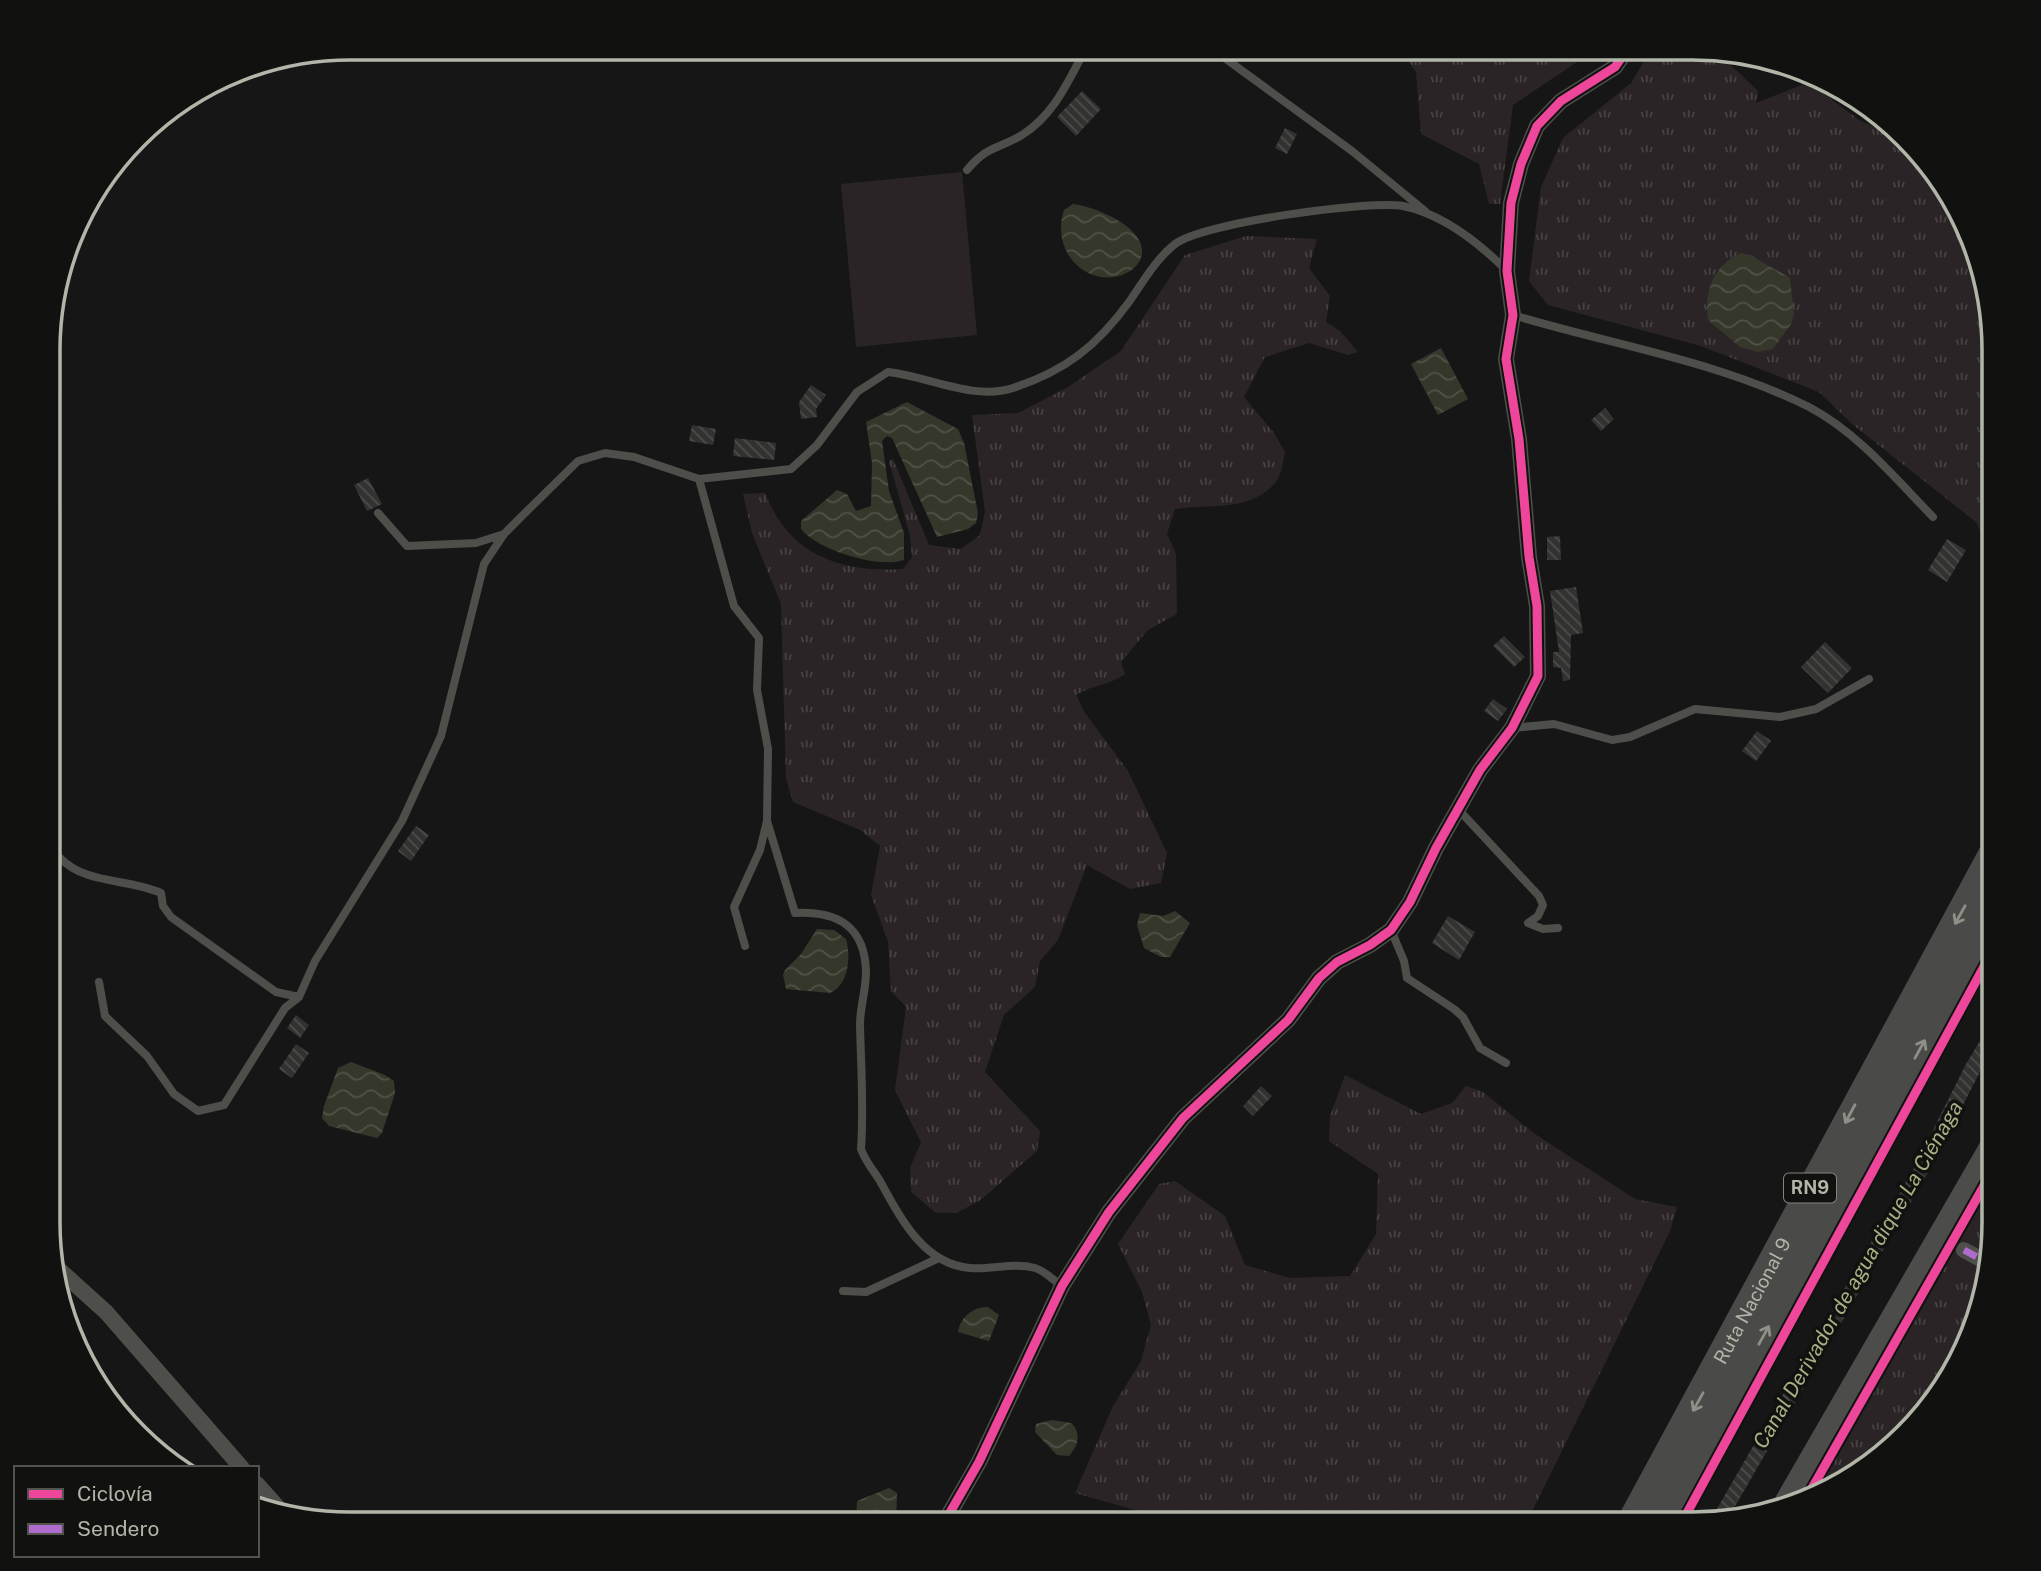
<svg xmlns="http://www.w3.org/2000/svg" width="2041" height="1571" font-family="'Public Sans',sans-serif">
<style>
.grass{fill:url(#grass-tufts)}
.pitch{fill:#2b2426}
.water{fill:url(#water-waves)}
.building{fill:url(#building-back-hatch)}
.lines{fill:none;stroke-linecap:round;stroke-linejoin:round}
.lane{stroke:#4e4f4b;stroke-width:8}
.street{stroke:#4e4f4b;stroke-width:16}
.secondary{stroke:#4c4d4a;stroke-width:23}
.highway{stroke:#4a4b48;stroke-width:30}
.quiet{stroke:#b06ccc;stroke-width:7;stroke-dasharray:14 7;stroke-linecap:butt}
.cycleway-casing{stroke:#111210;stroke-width:13}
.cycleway{stroke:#ed469a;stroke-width:9}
.oneway{stroke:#8e9187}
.labels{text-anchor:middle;stroke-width:7;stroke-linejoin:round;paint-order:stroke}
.shield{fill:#111210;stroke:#82857b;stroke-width:2}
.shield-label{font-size:18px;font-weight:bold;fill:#b2b6a9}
.street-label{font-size:19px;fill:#b2b6a9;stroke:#111210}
.water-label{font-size:21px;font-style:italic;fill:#aaae83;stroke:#111210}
.rim{fill:none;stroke:#b2b6a9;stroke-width:3.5}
</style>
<defs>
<pattern id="grass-tufts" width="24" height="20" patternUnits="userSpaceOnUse" patternTransform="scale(1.75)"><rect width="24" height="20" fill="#2b2426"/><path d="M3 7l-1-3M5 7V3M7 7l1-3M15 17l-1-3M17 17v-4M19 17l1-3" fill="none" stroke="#474243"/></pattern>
<pattern id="water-waves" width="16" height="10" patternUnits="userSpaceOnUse" patternTransform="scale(1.75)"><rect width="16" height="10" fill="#36372b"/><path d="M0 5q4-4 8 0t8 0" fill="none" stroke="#515247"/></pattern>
<pattern id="building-back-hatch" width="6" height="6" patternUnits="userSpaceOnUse" patternTransform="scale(1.75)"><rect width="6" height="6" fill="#323331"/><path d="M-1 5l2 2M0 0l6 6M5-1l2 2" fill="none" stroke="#4d4e4c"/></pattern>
</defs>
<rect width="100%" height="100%" fill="#161616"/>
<!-- grass -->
<path class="grass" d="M1399,48H1598L1513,105L1500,204H1489L1479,164L1421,134L1416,72Z
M1652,48C1714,48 1714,48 1758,91L1756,103L1802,85L1818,89L1859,120L1905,141L1963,216L1994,349V552L1988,548L1976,522L1852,424L1819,392L1701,346L1548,305L1529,281L1541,187L1563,138L1631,83Z
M1246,236L1317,239L1309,268L1330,296L1326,322L1340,331L1358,352L1348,355L1309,343L1265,357L1244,397L1274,433L1285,452C1283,461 1281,477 1275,483C1248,513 1210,503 1175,509L1167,534L1176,554L1177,614L1148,630L1121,662L1125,674C1110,685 1092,685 1076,695L1085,713L1128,771L1167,853L1161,883L1130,889L1087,865L1058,940L1040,961L1035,987L1004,1015L985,1072L1040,1131L1037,1151L982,1199L957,1213H936L911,1192L910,1168L921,1142L895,1090L906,1007L891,991L888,942L871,895L880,846L860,830L793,802L786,779L781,604L752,533L743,494L765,493C789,555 840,573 903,569L912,557L910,536L889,461L893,459L929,545L961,549L980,535L985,512L972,415L1018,413L1068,387L1121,351L1185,255Z
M1345,1075L1421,1114L1452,1103L1466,1086L1483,1092L1535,1134L1635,1199L1677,1207L1670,1231L1526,1524H1154L1138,1511L1075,1493L1113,1406L1141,1361L1151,1325L1142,1292L1118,1244L1159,1184L1175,1181L1225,1216L1245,1265L1290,1278L1350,1276L1376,1234L1378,1174L1329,1141L1330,1116Z
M1993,1180V1241L1990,1255L1965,1241L1958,1253L1986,1271L1977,1309L1938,1375L1944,1380L1919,1420L1825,1493L1815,1495Z"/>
<!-- pitch -->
<path class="pitch" d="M962,172L977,335L856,347L841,184Z"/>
<!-- water -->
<path class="water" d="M1073,204C1089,206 1106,213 1119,221C1179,258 1107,302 1073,261C1061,247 1058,228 1064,210Z
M1741,253L1750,255L1790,278L1794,314L1791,324L1773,349L1758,352L1740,347L1708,320C1704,292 1713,265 1741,253Z
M1441,348L1468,399L1438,415L1411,364Z
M907,402L958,429L964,443L978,513L976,523L968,529L937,537L892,438L887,436L882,441L889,491L904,533V560C878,569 818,550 801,529V521L837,490L847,494L856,511L871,506L872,463L866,422Z
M1175,911L1190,923L1170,957H1161L1144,948L1137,925L1140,913L1163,916Z
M817,929L834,930L846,939C851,956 849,985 830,993L786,989L783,975L785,970L801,954Z
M351,1062L385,1075L394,1081L395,1093L382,1133L377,1138L329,1126L322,1118L324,1106L338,1068Z
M988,1307L999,1315L989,1341L958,1332C961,1317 972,1307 988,1307Z
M1052,1420L1071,1423C1082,1433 1078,1446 1069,1456L1057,1455L1035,1432L1036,1424Z
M889,1488L897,1493L896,1523H856L857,1501Z"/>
<!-- building -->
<path class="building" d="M1082,91L1101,109L1076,136L1057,117Z
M1285,128L1297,134L1287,154L1275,148Z
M811,385L826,395L816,409L817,417L801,419L799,402Z
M1605,408L1614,419L1601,431L1591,420Z
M692,425L716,429L713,445L689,441Z
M735,438L776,443L774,460L733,456Z
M368,478L382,504L367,511L354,485Z
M1560,536L1561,560H1547V537Z
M1947,539L1966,550L1947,582L1928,570Z
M1576,587L1583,633L1571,635L1570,680L1563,681L1561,668L1553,667V652H1559L1550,591Z
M1504,636L1525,657L1514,667L1493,646Z
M1825,642L1852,668L1828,693L1801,667Z
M1493,699L1507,709L1498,721L1484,711Z
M1757,731L1771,741L1756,761L1742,751Z
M416,826L429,835L411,861L398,851Z
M1448,916L1475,932L1459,960L1432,943Z
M296,1015L309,1025L300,1038L287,1028Z
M1993,1019V1047L1925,1178L1730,1515L1711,1519L1913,1170L1966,1064Z
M296,1044L309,1053L292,1078L279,1069Z
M1261,1086L1272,1096L1253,1116L1243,1106Z"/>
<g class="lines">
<!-- lane -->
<path class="lane" d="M1211,48L1352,151L1425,211
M967,170C988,145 997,150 1022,135C1055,114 1068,81 1086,48
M1513,315C1612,345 1715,360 1809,407C1857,432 1896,479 1933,517
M699,479L734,606L759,638L757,690L768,749L767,821L760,850L734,907L745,946
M378,513L407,546L476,543L504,534
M1512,728L1554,724L1612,740L1630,737L1695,709L1780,717L1816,709L1869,679
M1458,809L1539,896L1543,905L1538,916L1528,923L1543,929L1558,928
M767,821L795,913C836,911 865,925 866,972C866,990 860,1007 860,1025C861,1067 864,1108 861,1149C866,1163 873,1169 880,1181C900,1217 923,1264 970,1268C991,1270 1014,1262 1035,1268C1045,1271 1053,1280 1062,1286
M49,832C52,840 54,851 59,857C85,885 128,878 161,893L163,906L171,917L276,992L299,997
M1391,930L1404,961L1407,978L1454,1009L1463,1017L1480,1048L1506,1063
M99,982L105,1016L147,1056L174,1094L198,1111L224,1105L285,1008L299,997L315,961L402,821L441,736L484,564L504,534L526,512L578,461L605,453L634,457L699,479L791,469L817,445L857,392L888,372C927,376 973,401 1013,388C1065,371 1097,346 1129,302C1143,282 1156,259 1175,244C1202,223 1368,200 1403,206C1442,214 1479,243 1506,270
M843,1291L866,1292L939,1258
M638,1516L685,1523"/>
<!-- street -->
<path class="street" d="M1964,1250L1988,1263
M54,1265L106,1312L242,1468
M257,1484L282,1512
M944,1523L979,1462L1062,1286L1109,1212L1183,1118L1288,1020L1319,978L1337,962L1370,945L1391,930L1410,902L1436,848L1480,770L1512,728L1538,676L1537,606L1529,557L1519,439L1506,359L1513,315L1507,271L1511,203L1521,164L1537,126L1561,101L1615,67L1628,48"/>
<!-- secondary -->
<path class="secondary" d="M1786,1502L1993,1143"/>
<!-- highway -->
<g class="highway">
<path id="s1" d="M1631,1524L1993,855"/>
<path d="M1661,1524L1993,915"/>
</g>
<!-- quiet -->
<path class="quiet" d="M1964,1250L1988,1263"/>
<!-- cycleway casing -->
<g class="cycleway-casing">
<path id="cycleway" d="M1807,1497L1993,1170
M944,1523L979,1462L1062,1286L1109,1212L1183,1118L1288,1020L1319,978L1337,962L1370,945L1391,930L1410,902L1436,848L1480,770L1512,728L1538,676L1537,606L1529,557L1519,439L1506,359L1513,315L1507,271L1511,203L1521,164L1537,126L1561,101L1615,67L1628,48
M1681,1524L1993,950"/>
</g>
<!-- cycleway -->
<use href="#cycleway" class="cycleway"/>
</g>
<!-- one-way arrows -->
<defs><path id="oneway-shaft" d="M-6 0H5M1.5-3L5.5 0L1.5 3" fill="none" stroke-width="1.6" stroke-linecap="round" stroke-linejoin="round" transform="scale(1.75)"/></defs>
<g class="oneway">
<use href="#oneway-shaft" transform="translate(1960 915) rotate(119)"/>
<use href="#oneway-shaft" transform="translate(1920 1049) rotate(-61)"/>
<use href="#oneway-shaft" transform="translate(1850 1114) rotate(118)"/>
<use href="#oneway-shaft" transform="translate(1764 1335) rotate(-61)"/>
<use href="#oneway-shaft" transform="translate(1698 1402) rotate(119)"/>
</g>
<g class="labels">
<!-- shield labels -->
<rect class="shield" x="1784" y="1173.5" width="52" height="29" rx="5"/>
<g class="shield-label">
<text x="1810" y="1194">RN9</text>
</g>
<!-- street labels -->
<g class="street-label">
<text dy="7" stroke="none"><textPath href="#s1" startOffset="254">Ruta Nacional 9</textPath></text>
</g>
<!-- water labels -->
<g class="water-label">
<text transform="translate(1858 1275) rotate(-60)" y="7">Canal Derivador de agua dique La Ciénaga</text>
</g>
</g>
<!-- crop -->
<path d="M0 0H2041V1571H0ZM350 60H1692A290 290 0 0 1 1982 350V1222A290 290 0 0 1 1692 1512H350A290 290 0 0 1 60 1222V350A290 290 0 0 1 350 60Z" fill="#111210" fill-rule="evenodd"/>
<path class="rim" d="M350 60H1692A290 290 0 0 1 1982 350V1222A290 290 0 0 1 1692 1512H350A290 290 0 0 1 60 1222V350A290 290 0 0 1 350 60Z"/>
<!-- legend -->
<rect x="14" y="1466" width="245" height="91" fill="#111210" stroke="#51544d" stroke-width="2"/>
<rect x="28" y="1489" width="35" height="10" fill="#ed469a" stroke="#51544d" stroke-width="2"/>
<text x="77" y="1501" font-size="21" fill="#b2b6a9">Ciclovía</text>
<rect x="28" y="1524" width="35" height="10" fill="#b06ccc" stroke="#51544d" stroke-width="2"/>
<text x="77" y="1536" font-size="21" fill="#b2b6a9">Sendero</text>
</svg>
